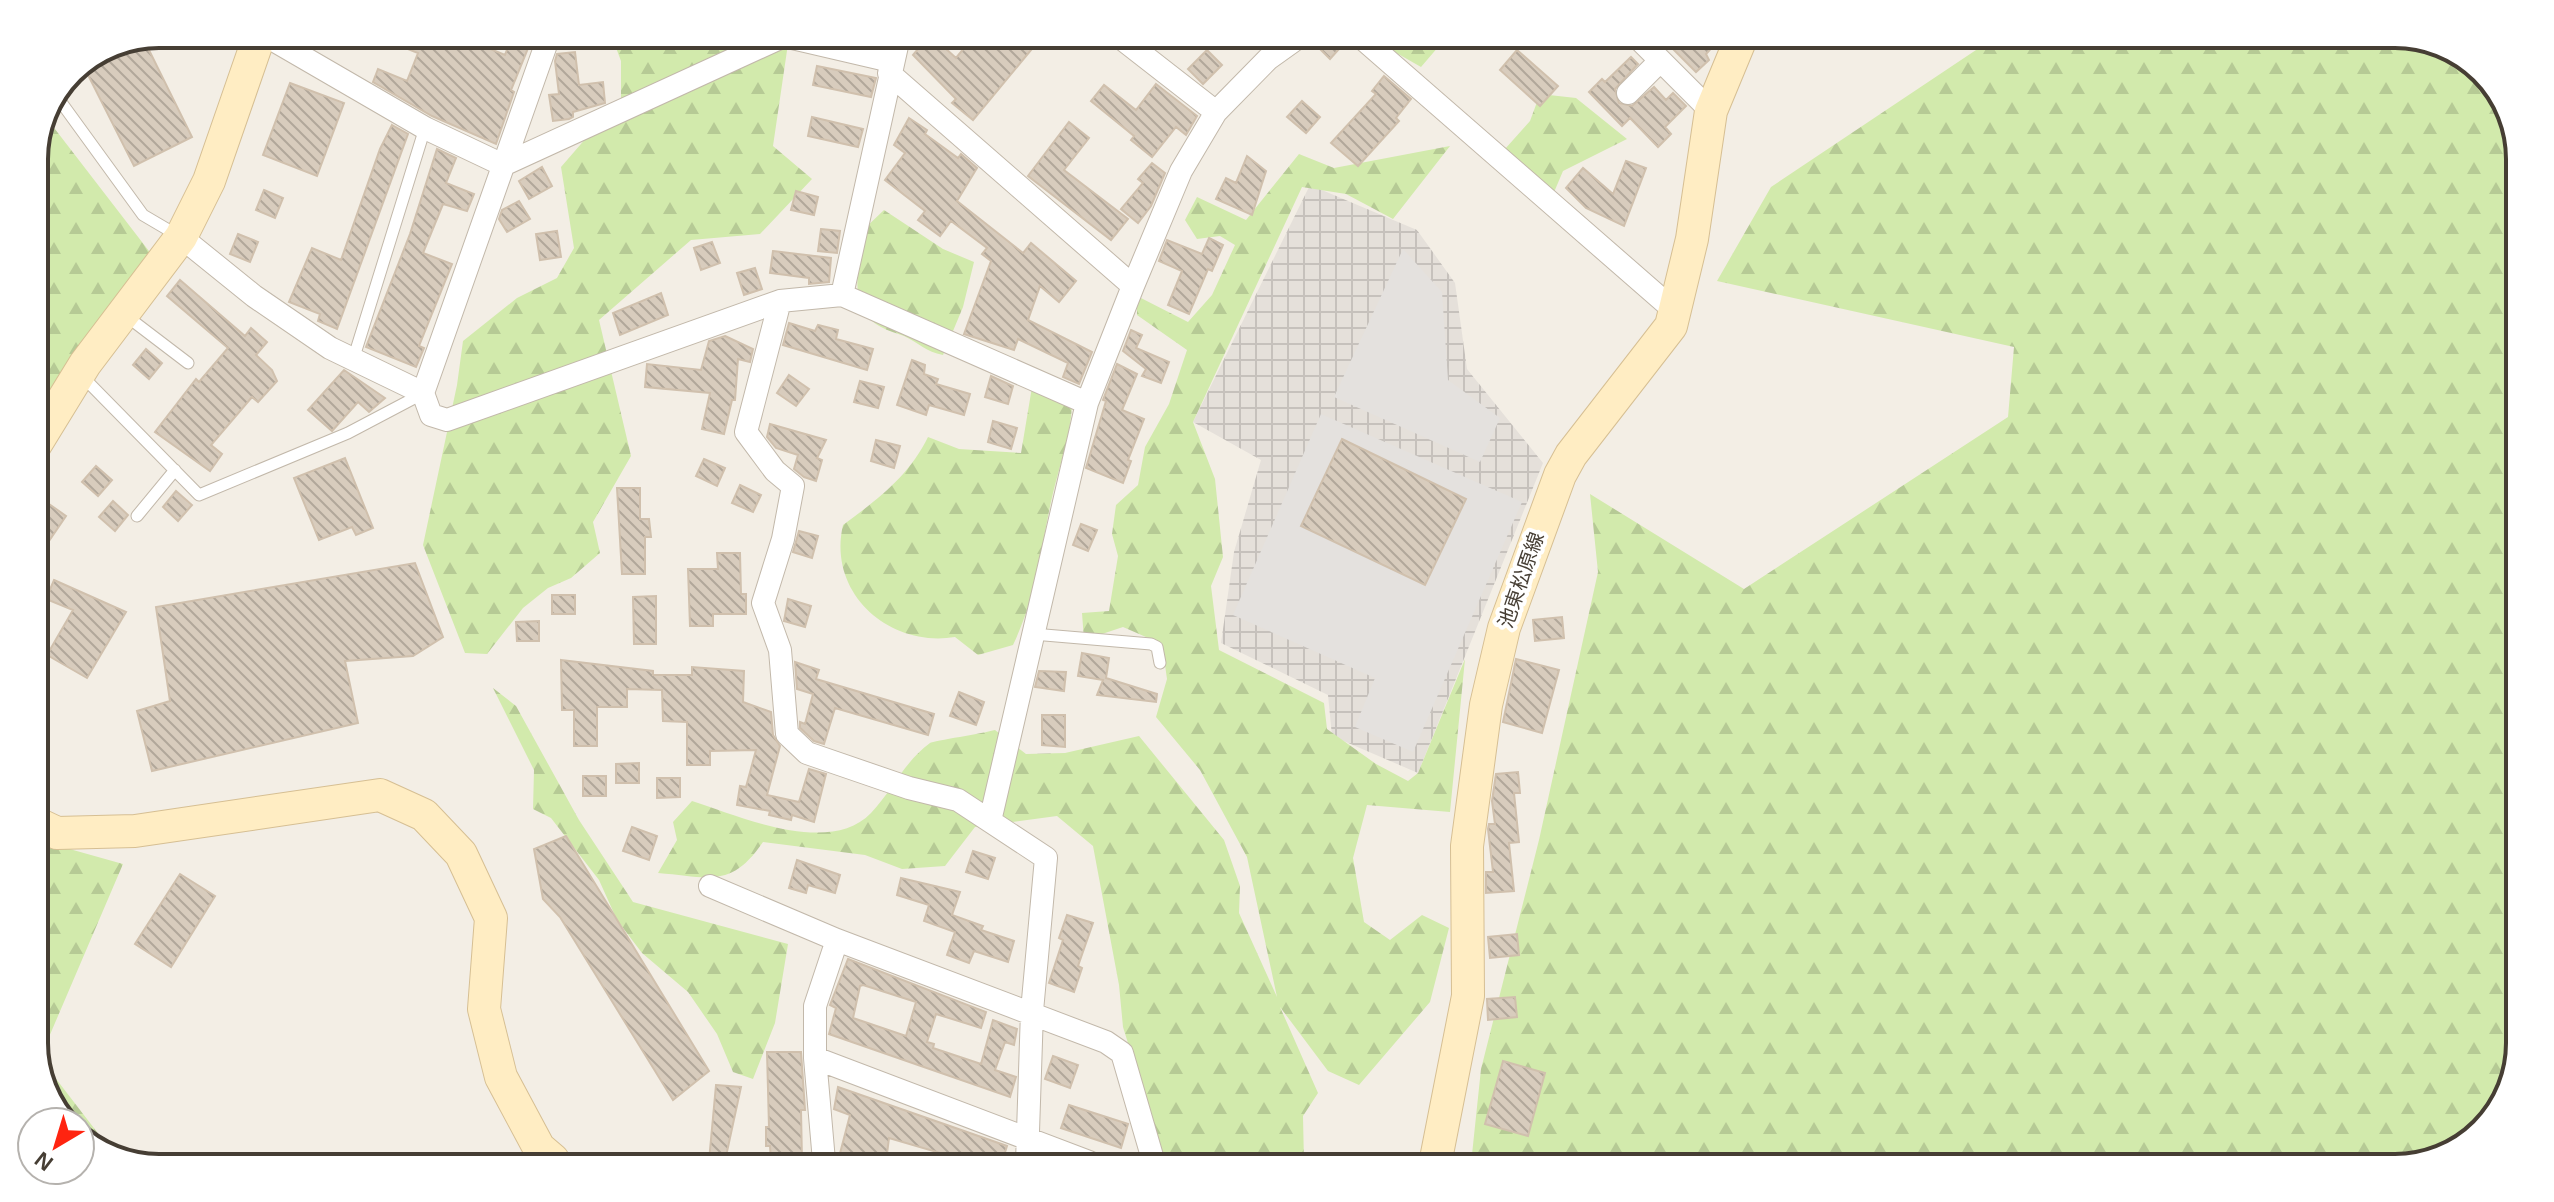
<svg xmlns="http://www.w3.org/2000/svg" width="2554" height="1202" font-family="Helvetica,'Noto Sans JP',sans-serif">
<style>
.industrial{fill:url(#industrial-grid)}
.forest{fill:url(#forest-firs)}
.parking{fill:#e4e1de}
.building{fill:url(#building-back-hatch);stroke:#d0c0ad;stroke-width:2;fill-rule:evenodd}
.lines{fill:none;stroke-linecap:round;stroke-linejoin:round}
.lane-casing{stroke:#c2b8aa;stroke-width:13}
.street-casing{stroke:#c2b8aa;stroke-width:24}
.secondary-casing{stroke:#d6bf93;stroke-width:34}
.lane{stroke:#fff;stroke-width:11}
.street{stroke:#fff;stroke-width:22}
.secondary{stroke:#ffedc3;stroke-width:32}
.labels{text-anchor:middle;stroke-width:8;stroke-linejoin:round;paint-order:stroke}
.street-label{font-size:20px;fill:#463e34;stroke:#fff}
.rim{fill:none;stroke:#463e34;stroke-width:4}
</style>
<defs>
<pattern id="industrial-grid" width="8" height="8" patternUnits="userSpaceOnUse" patternTransform="scale(2)"><rect width="8" height="8" fill="#e5e0da"/><path d="M0 4h8M4 0v8" fill="none" stroke="#c6c1bc"/></pattern>
<pattern id="forest-firs" width="22" height="20" patternUnits="userSpaceOnUse" patternTransform="scale(2)"><rect width="22" height="20" fill="#d2eaac"/><path d="M5 1l3.5 6h-7zM16 11l3.5 6h-7z" fill="#b6ca95"/></pattern>
<pattern id="building-back-hatch" width="6" height="6" patternUnits="userSpaceOnUse" patternTransform="scale(2)"><rect width="6" height="6" fill="#d8ccbd"/><path d="M-1 5l2 2M0 0l6 6M5-1l2 2" fill="none" stroke="#b1a79a"/></pattern>
</defs>
<rect width="100%" height="100%" fill="#f3eee5"/>
<!-- industrial -->
<path class="industrial" d="M1310,185L1417,230L1455,283L1467,369L1543,463L1418,773L1332,736L1328,695L1221,643L1234,552L1261,460L1193,422Z"/>
<!-- forest -->
<path class="forest" d="M624,36L789,37L773,146L812,179L760,234L691,240L599,320L631,456L593,522L600,553L571,578L548,588L523,608L487,654L465,653L423,545L457,385L463,341L517,298L557,278L574,248L561,167L587,137L621,117V61L615,45Z
M1372,39H1445L1421,67Z
M1988,42L2444,44L2499,89L2520,151L2510,1091L2464,1147L2396,1168L1471,1164L1481,1069L1539,840L1598,572L1590,494L1744,589L2008,417L2014,347L1717,281L1771,187Z
M1540,94L1576,98L1627,139L1563,171L1552,197L1519,175L1505,149L1530,121Z
M48,120L152,255L34,420V151Z
M1450,146L1393,219L1346,194L1302,187L1193,422L1215,479L1223,557L1211,586L1219,650L1324,703L1327,729L1376,764L1408,781L1418,773L1465,659L1450,812L1367,805L1353,858L1364,922L1390,940L1422,915L1449,928L1430,1002L1359,1085L1328,1071L1280,1007L1318,1093L1303,1116L1304,1163H1165L1123,1027L1119,985L1093,846L1057,816L975,827L945,866L902,869L865,855L763,842C731,889 709,877 658,873L677,840L673,822L692,801C741,817 830,856 871,813C892,791 904,762 930,743C933,741 985,733 995,730L1026,754L1065,753L1139,736L1224,840L1240,886L1239,913L1277,997L1247,857L1200,770L1156,717L1167,679L1162,644L1123,627L1084,640L1082,613L1109,611L1118,556L1112,534L1116,505L1138,485L1145,447L1169,404L1187,350L1137,315V296L1188,322L1212,295L1235,245L1220,236L1197,239L1185,220L1197,197L1246,220L1299,154L1334,168Z
M884,210L943,249L974,262L963,307L943,355C926,352 919,343 904,336C897,333 888,331 881,327C845,308 860,264 863,230Z
M1032,387L1072,407C1070,437 1060,464 1053,493C1040,549 1039,590 1013,645L978,655L955,637C889,648 827,593 843,525C877,500 909,476 928,437L959,449L1021,453Z
M493,688L516,706L579,820L633,902L788,944L775,1023L753,1079L733,1072L717,1034L688,992L642,953L617,920L599,880L551,818L533,809L534,770Z
M34,839L123,864L40,1058L117,1158H110L80,1133V1122H66L55,1113L34,1052Z"/>
<!-- parking -->
<path class="parking" d="M1403,249L1442,292L1448,380L1500,418L1480,462L1334,397Z
M1321,414L1522,502L1413,752L1355,727L1375,678L1233,615Z"/>
<!-- building -->
<path class="building" d="M373,35H456L505,55L512,36H533L511,90L514,92L496,144L432,116L373,82L378,69L407,81L418,53Z
M928,37H933L956,58L973,37L989,38L998,45L1005,38H1041L973,120L952,103L956,99L913,55Z
M1310,39H1348L1330,59Z
M144,40L192,137L134,166L83,65Z
M1682,40L1718,41L1706,54L1709,60L1696,72L1673,49Z
M1207,50L1222,65L1203,84L1188,69Z
M1517,50L1558,86L1540,106L1500,70Z
M575,52L579,85L603,82L605,103L573,112V117L569,119L553,121L549,95L559,94L555,61L557,54Z
M1631,57L1638,64L1615,89L1619,103L1632,106L1654,87L1666,100L1673,93L1686,106L1665,127L1671,134L1658,147L1630,118L1622,126L1589,92L1602,79L1605,82Z
M817,66L876,78L871,97L813,85Z
M1384,76L1411,99L1396,118L1399,121L1358,166L1331,143L1376,94L1372,91Z
M290,83L344,103L317,176L263,155Z
M1156,84L1197,116L1186,135L1176,127L1152,157L1131,140L1134,136L1091,101L1104,85L1136,110Z
M1302,101L1320,117L1306,133L1287,117Z
M812,117L863,129L858,147L808,136Z
M909,118L927,130L925,134L958,158L961,154L977,168L957,201L1023,253L1031,243L1076,281L1059,302L1040,286L1028,320L1092,352L1079,384L1063,377L1068,363L1018,339L1014,350L964,334L991,261L982,254L987,248L951,221L940,236L918,220L925,211L885,180L905,153L894,145Z
M1069,122L1089,138L1064,170L1128,219L1111,240L1028,176Z
M392,125L408,134L337,329L318,321L320,314L289,302L312,248L341,260L380,149Z
M437,149L456,158L446,183L474,194L467,211L443,204L423,253L452,264L419,346L424,348L416,367L366,347L410,234Z
M1247,156L1266,171L1252,215L1216,199L1226,178L1236,183Z
M1626,161L1646,168L1624,226L1586,208L1566,188L1583,168L1613,194Z
M1152,163L1165,173L1151,206L1138,223L1121,209L1143,183L1138,179Z
M542,167L552,186L529,199L519,181Z
M264,190L283,198L275,218L256,210Z
M796,191L818,197L814,215L791,210Z
M519,201L530,219L507,232L499,219L502,210Z
M821,229L840,231L837,253L818,251Z
M557,231L561,257L540,260L536,234Z
M238,234L258,242L250,262L230,254Z
M1209,238L1223,245L1212,271L1208,269L1189,314L1168,305L1182,271L1159,261L1167,240L1202,254Z
M712,242L720,263L701,270L694,248Z
M773,251L831,258L829,282L809,284V278L770,273Z
M755,268L762,289L744,295L737,273Z
M180,280L245,336L251,328L267,342L256,355L272,370L277,381L258,402L252,397L211,445L222,454L210,471L155,432L196,379L199,382L228,348L167,296Z
M661,293L668,315L620,335L613,313Z
M789,323L815,331L818,325L838,330L836,339L873,349L867,370L783,345Z
M1131,330L1142,335L1136,348L1169,362L1161,383L1142,376L1146,369L1123,351Z
M725,336L753,349L750,362L738,359L735,400H732L724,434L702,429L710,393L645,387L647,364L701,370L709,341Z
M146,349L162,363L149,379L133,365Z
M912,360L925,365L924,374L938,379L936,384L970,394L964,415L929,405L926,415L897,405Z
M1117,364L1137,374L1122,410L1144,419L1128,460L1131,461L1123,483L1086,468L1106,401L1103,400Z
M344,370L385,398L369,412L358,402L332,431L308,410Z
M789,375L809,389L796,406L777,393Z
M991,376L1013,386L1008,404L985,397Z
M860,381L884,387L878,408L854,402Z
M993,421L1017,428L1011,449L988,442Z
M770,424L826,440L817,458L822,460L816,481L804,477L794,469L798,455L776,448L767,437Z
M1342,439L1466,499L1425,585L1301,526Z
M876,440L900,446L894,468L871,461Z
M345,458L373,528L356,535L352,527L319,540L294,478Z
M704,459L725,468L717,486L696,476Z
M96,466L112,480L98,496L82,482Z
M740,485L761,495L753,512L732,503Z
M617,488H640V519H649L651,537H645V574H622Z
M176,491L192,505L178,521L163,507Z
M113,501L128,515L115,531L99,517Z
M49,504L66,516L34,563V526Z
M1081,524L1097,530L1088,551L1073,545Z
M799,531L818,536L812,558L793,552Z
M717,553H740L741,594H746V614H713V626H690L688,569H718Z
M415,563L443,637L413,656L345,661L358,723L152,771L137,711L170,701L156,607Z
M54,580L126,612L87,678L47,655L73,610L46,599Z
M552,595H575V614H552Z
M656,596V644H634L633,597Z
M788,599L811,606L805,627L784,621Z
M1562,617L1564,638L1535,641L1533,620Z
M539,621V641H517L516,622Z
M1082,653L1109,658L1106,678L1157,694L1156,702L1097,695L1103,680L1078,676Z
M1516,659L1559,670L1542,733L1503,722Z
M561,660L653,671V675H692V667L744,671L743,702L771,712L773,735L780,746L767,795L799,802L809,769L826,774L814,822L792,815L791,820L769,815L770,811L737,805L740,786L746,787L756,750L710,751V765H687V722L663,721L662,690L627,689V707H597V746H574V710H562Z
M795,662L819,670L816,679L934,714L928,735L835,708L824,744L814,741L800,728V722L805,724L813,694L797,689Z
M1039,671L1066,672L1064,691L1035,687Z
M959,692L984,702L976,725L950,716Z
M1042,715H1065V747L1042,745Z
M639,763V783H616V764Z
M1518,772L1520,793H1514L1519,842L1509,843L1514,891L1486,893V872H1493L1488,829L1489,824H1495L1492,801L1496,774Z
M583,776H606V796H583Z
M657,778H680V797L657,798Z
M632,827L657,836L649,860L623,851Z
M566,836L709,1071L673,1100L560,917L543,899L534,849Z
M973,851L995,858L988,879L966,872Z
M797,860L840,875L835,893L808,885L806,893L789,888Z
M180,874L215,896L171,967L135,944Z
M901,878L960,892L952,915L983,926L981,930L1014,941L1008,962L974,951L969,963L947,955L955,932L924,921L929,905L897,895Z
M1067,915L1093,923L1078,966L1082,968L1074,992L1049,983L1063,940L1059,938Z
M1517,934L1519,955L1490,958L1488,937Z
M848,959L986,1012L981,1028L936,1014L927,1042L934,1044L933,1048L981,1064L993,1020L1017,1029L1014,1045L1005,1042L995,1070L1016,1077L1010,1097L829,1034L836,1008L830,1005ZM863,985L916,1002L906,1036L853,1018L860,986Z
M1515,997L1517,1017L1488,1020L1487,999Z
M767,1052H801L805,1110H801L802,1161H771L770,1146H766V1127H769Z
M1053,1056L1078,1065L1070,1088L1045,1079Z
M1503,1061L1545,1073L1528,1136L1485,1124Z
M716,1085L741,1087L725,1161H709Z
M838,1087L1007,1146L1002,1162H971L889,1138L886,1162L838,1161L850,1115L834,1109Z
M1069,1105L1128,1124L1121,1148L1061,1128Z"/>
<g class="lines">
<!-- lane casing -->
<g class="lane-casing">
<path id="lane" d="M1653,54L1668,40
M58,98L143,215L177,235
M125,315L188,363
M353,360L425,128
M83,377L199,495L348,433L422,394
M137,516L175,470
M1033,634L1151,644L1157,647L1160,663"/>
</g>
<!-- street casing -->
<g class="street-casing">
<path id="street" d="M263,34L425,128L503,165L782,37
M549,36L423,393L431,415L447,420L780,301L842,295L1087,403
M788,37L891,61
M1121,38L1216,112
M1363,39L1676,312
M1640,40L1711,111
M889,73L1133,286
M1628,93L1660,61
M181,237L254,296L330,348L423,393
M842,295L899,37
M780,301L746,432L775,471L793,486L783,539L763,603L780,650L787,734L807,753L909,788L958,800L1046,858L1032,1011L1027,1162
M990,821L1087,403L1133,286L1181,171L1216,112L1268,59L1296,39
M710,886L837,940L1106,1042L1122,1053L1154,1163
M815,1058V1006L837,940
M824,1161L815,1058L1089,1162"/>
</g>
<!-- secondary casing -->
<g class="secondary-casing">
<path id="secondary" d="M34,447L85,364L181,237L209,181L260,34
M34,822L57,833L135,831L380,795L424,815L461,854L491,918L484,1009L501,1077L539,1148L553,1160
M1435,1164L1468,996L1467,846L1486,705L1504,628L1560,475L1571,455L1671,326L1692,239L1711,111L1740,41"/>
</g>
<!-- lane -->
<use href="#lane" class="lane"/>
<!-- street -->
<use href="#street" class="street"/>
<!-- secondary -->
<use href="#secondary" class="secondary"/>
</g>
<g class="labels">
<!-- street labels -->
<g class="street-label">
<text transform="translate(1521 580) rotate(-71)" y="7">池東松原線</text>
</g>
</g>
<!-- crop -->
<path d="M0 0H2554V1202H0ZM159 48H2395A111 111 0 0 1 2506 159V1043A111 111 0 0 1 2395 1154H159A111 111 0 0 1 48 1043V159A111 111 0 0 1 159 48Z" fill="#fff" fill-rule="evenodd"/>
<path class="rim" d="M159 48H2395A111 111 0 0 1 2506 159V1043A111 111 0 0 1 2395 1154H159A111 111 0 0 1 48 1043V159A111 111 0 0 1 159 48Z"/>
<!-- north arrow -->
<g transform="translate(56 1146) rotate(218)"><circle r="38" fill="#ffffff" stroke="#b5b2ae" stroke-width="2"/>
<path d="M0-6L14 30L0 20L-14 30Z" fill="#ff2410"/>
<text y="-12" font-size="22" font-weight="bold" text-anchor="middle" fill="#463e34">N</text>
</g>
</svg>
